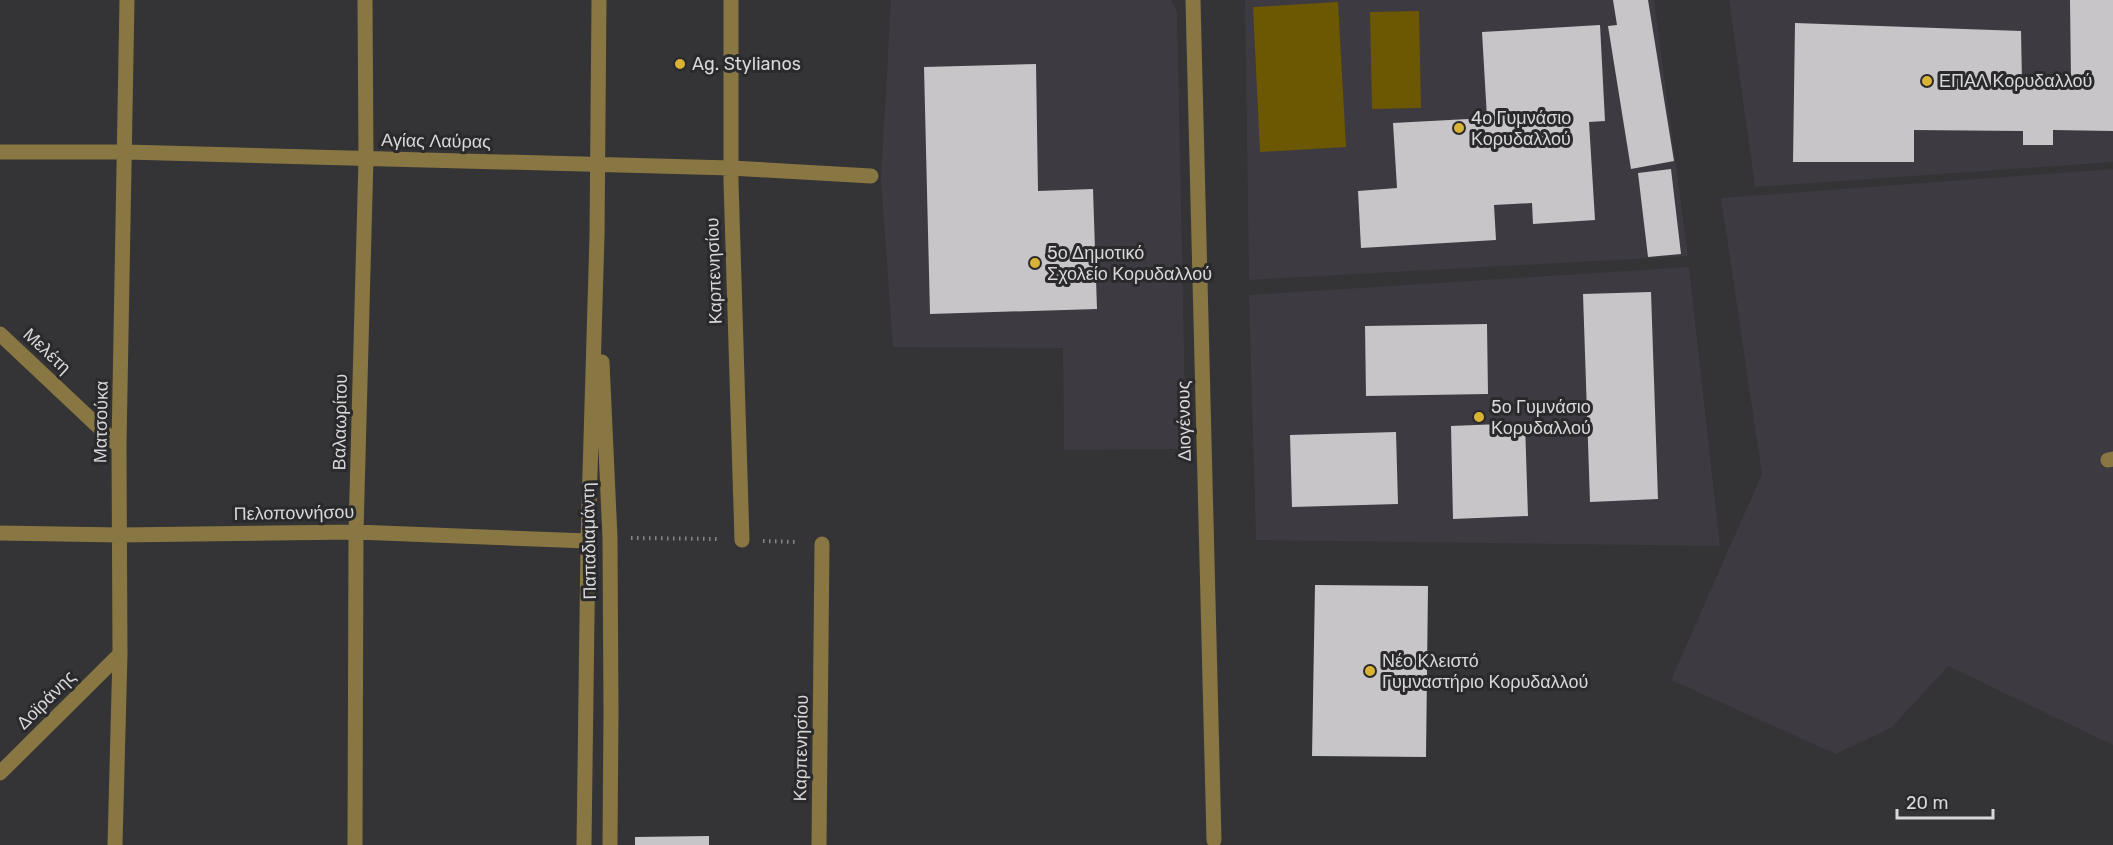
<svg xmlns="http://www.w3.org/2000/svg" width="2113" height="845" font-family="Rubik,sans-serif">
<style>
.built{fill:#3e3a42}
.green{fill:#6c5703}
.building{fill:#c7c5c8}
.lines{fill:none;stroke-linecap:round;stroke-linejoin:round}
.path{stroke:#888789;stroke-width:4;stroke-dasharray:1.5 4.5;stroke-linecap:butt}
.minor{stroke:#887743;stroke-width:15}
.poi-dot{fill:#d9b334;stroke:#2a292b;stroke-width:2}
.labels{text-anchor:middle;stroke-width:6;stroke-linejoin:round;paint-order:stroke}
.poi-label{font-size:18px;fill:#d9d8d9;stroke:#2a292b;text-anchor:start}
.street-label{font-size:18px;fill:#d9d8d9;stroke:#2a292b}
</style>
<rect width="100%" height="100%" fill="#343335"/>
<!-- built -->
<path class="built" d="M891,0H1171L1177,12L1186,449L1064,450L1063,348L893,347L881,179Z
M1245,0H1654L1688,256L1249,280Z
M1729,0H2113V162L1755,187Z
M2113,169V745L1948,666L1892,727L1836,754L1671,680L1762,474L1721,198Z
M1689,267L1720,546L1256,540L1249,295Z"/>
<!-- green -->
<path class="green" d="M1338,2L1346,147L1260,152L1253,7Z
M1419,11L1421,108L1372,109L1370,12Z"/>
<!-- building -->
<path class="building" d="M1613,0H1648L1674,161L1631,169L1608,26L1617,25Z
M2070,0H2113V131L2053,130V145H2023V131L1914,130V162H1793L1795,23L2021,31L2022,83L2071,81Z
M1600,25L1605,121L1589,122L1595,220L1533,224L1532,203L1494,205L1496,240L1361,248L1358,191L1397,188L1393,123L1487,118L1482,32Z
M1036,64L1038,191L1093,189L1097,309L930,314L924,67Z
M1671,169L1681,254L1648,257L1638,173Z
M1651,292L1658,499L1590,502L1583,294Z
M1487,324L1488,394L1366,396L1365,326Z
M1525,423L1528,516L1453,519L1451,426Z
M1396,432L1398,504L1292,507L1290,435Z
M1315,585L1428,586L1426,757L1312,756Z
M709,836V845H635V837Z"/>
<g class="lines">
<!-- path -->
<path class="path" d="M631,538L720,539
M763,541L798,542"/>
<!-- minor -->
<path class="minor" d="M731,0V182L742,540
M1193,0L1214,840
M0,152H126L731,168L871,176
M0,334L119,446
M602,362L610,538L611,712L610,845
M2108,460L2113,459
M0,533L120,535L356,532L588,541
M0,773L120,654
M115,845L120,654L119,446L127,0
M355,845L356,532L366,158L365,0
M584,845L588,541L597,236L599,0
M819,845L822,544"/>
</g>
<!-- markers -->
<g class="poi-dot">
<circle cx="680" cy="64" r="6"/>
<circle cx="1927" cy="81" r="6"/>
<circle cx="1459" cy="128" r="6"/>
<circle cx="1035" cy="263" r="6"/>
<circle cx="1479" cy="417" r="6"/>
<circle cx="1370" cy="671" r="6"/>
</g>
<g class="labels">
<!-- poi labels -->
<g class="poi-label">
<text x="692" y="70">Ag. Stylianos</text>
<text x="1939" y="87">ΕΠΑΛ Κορυδαλλού</text>
<text x="1471" y="124">4ο Γυμνάσιο<tspan x="1471" dy="21">Κορυδαλλού</tspan></text>
<text x="1047" y="259">5ο Δημοτικό<tspan x="1047" dy="21">Σχολείο Κορυδαλλού</tspan></text>
<text x="1491" y="413">5ο Γυμνάσιο<tspan x="1491" dy="21">Κορυδαλλού</tspan></text>
<text x="1382" y="667">Νέο Κλειστό<tspan x="1382" dy="21">Γυμναστήριο Κορυδαλλού</tspan></text>
</g>
<!-- street labels -->
<g class="street-label">
<text transform="translate(436 141) rotate(1)" y="6">Αγίας Λαύρας</text>
<text transform="translate(714 271) rotate(-92)" y="6">Καρπενησίου</text>
<text transform="translate(47 351) rotate(43)" y="6">Μελέτη</text>
<text transform="translate(1184 421) rotate(-91)" y="6">Διογένους</text>
<text transform="translate(101 422) rotate(-89)" y="6">Ματσούκα</text>
<text transform="translate(340 422) rotate(-89)" y="6">Βαλαωρίτου</text>
<text transform="translate(294 513) rotate(-1)" y="6">Πελοποννήσου</text>
<text transform="translate(589 541) rotate(-91)" y="6">Παπαδιαμάντη</text>
<text transform="translate(46 700) rotate(-45)" y="6">Δοϊράνης</text>
<text transform="translate(801 748) rotate(-89)" y="6">Καρπενησίου</text>
</g>
</g>
<!-- scale -->
<path d="M1897 809v9h96v-9" fill="none" stroke="#d9d8d9" stroke-width="3"/>
<text x="1906" y="809" font-size="18" fill="#d9d8d9" stroke="#2a292b" stroke-width="4.5" paint-order="stroke">20 m</text>
</svg>
